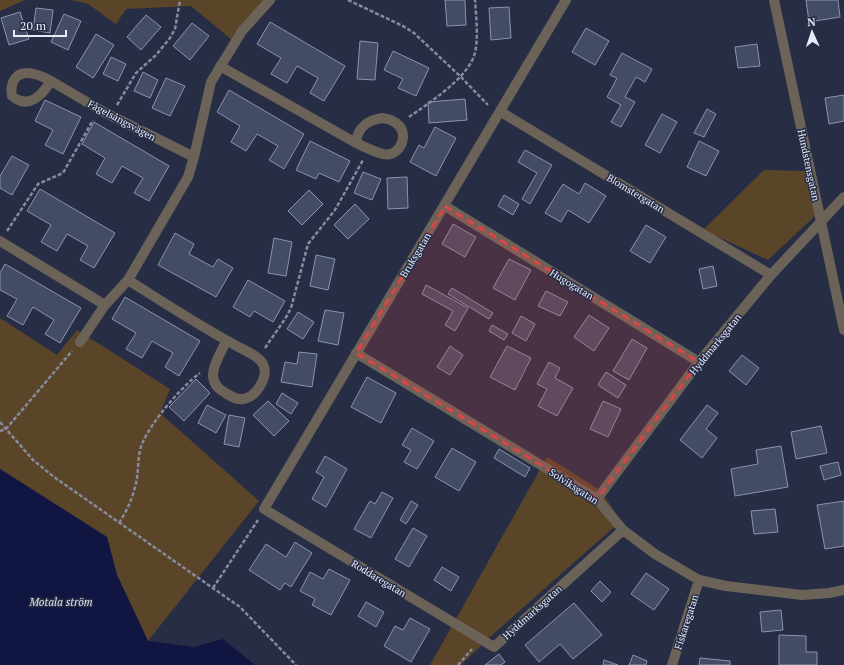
<svg xmlns="http://www.w3.org/2000/svg" width="844" height="665" font-family="'PT Serif',serif">
<style>
.green{fill:#5b4528}
.water{fill:#101641}
.building{fill:#444b65;stroke:#8a93b0}
.lines{fill:none;stroke-linecap:round;stroke-linejoin:round}
.path{stroke:#868b9f;stroke-width:2.5;stroke-dasharray:4 2;stroke-linecap:butt}
.street{stroke:#6c6358;stroke-width:10}
.marked{fill:#d94548;fill-opacity:0.2;stroke:#d94548;stroke-width:3;stroke-dasharray:8 5;stroke-linejoin:round}
.labels{text-anchor:middle;stroke-width:3;stroke-linejoin:round;paint-order:stroke}
.street-label{font-size:10px;fill:#e7ecfc;stroke:#272d45}
.water-label{font-size:11px;font-style:italic;fill:#dee3f3;stroke:#272d45}
</style>
<rect width="100%" height="100%" fill="#272d45"/>
<!-- green -->
<path class="green" d="M0,0H25L0,11Z
M72,0H262L266,3L232,40L191,6L126,9L116,24L88,4Z
M764,170L809,171L817,214L768,260L703,230Z
M0,318L57,355L77,330L170,389L160,413L259,501L148,641L117,575L107,537L0,469Z
M547,457L600,490L621,521L490,637L461,665H430Z"/>
<!-- water -->
<path class="water" d="M0,469L107,537L117,575L148,641L194,647L223,639L255,665H0Z"/>
<!-- building -->
<path class="building" d="M445,0H465L466,25L447,26Z
M806,0H838L840,17L809,22Z
M509,7L511,38L491,40L489,8Z
M36,8L53,10L50,33L33,30Z
M20,12L29,39L9,45L1,18Z
M64,14L81,21L68,50L51,42Z
M146,15L161,27L141,50L127,37Z
M270,22L345,66L324,101L310,93L318,78L297,66L287,83L271,74L281,58L257,44Z
M192,23L209,36L190,60L173,46Z
M586,28L609,41L595,65L572,52Z
M96,34L114,45L93,78L76,67Z
M360,41L378,43L375,80L357,79Z
M757,44L760,66L738,68L735,47Z
M393,51L429,68L416,96L398,88L403,79L384,70Z
M622,53L652,69L645,82L636,77L625,97L635,102L621,127L611,122L621,105L607,97L617,78L610,75Z
M111,57L126,64L118,81L103,74Z
M143,72L158,80L150,98L134,91Z
M166,78L185,86L170,116L152,108Z
M229,90L304,134L284,169L269,160L278,146L257,134L246,151L231,142L240,126L217,112Z
M844,95V121L829,124L825,98Z
M465,99L467,120L429,123L428,102Z
M45,100L81,117L63,154L45,145L53,130L35,121Z
M707,109L716,114L704,137L694,133Z
M662,114L677,122L660,153L645,145Z
M94,122L169,166L149,201L134,193L143,178L122,166L112,183L96,174L105,158L82,144Z
M435,127L456,138L436,176L410,162L419,145L424,148Z
M310,141L350,161L339,182L319,173L316,179L296,170Z
M699,141L719,151L706,176L687,167Z
M525,150L552,165L530,204L522,199L537,173L518,162Z
M12,156L29,165L12,195L0,188V176Z
M363,172L381,179L372,200L354,193Z
M407,177L408,208L388,209L387,178Z
M585,183L606,196L589,223L568,210L561,222L545,213L563,184L579,194Z
M40,189L115,233L94,268L80,260L88,246L67,234L57,251L41,242L51,225L27,211Z
M309,190L323,204L302,225L288,211Z
M504,195L519,204L513,215L498,206Z
M355,204L369,219L348,239L334,225Z
M453,224L476,237L465,257L442,244Z
M646,225L666,237L650,263L630,251Z
M175,233L194,244L189,254L213,267L218,259L233,268L216,297L158,265Z
M274,238L292,242L286,276L268,273Z
M316,255L335,259L328,290L310,286Z
M509,259L531,270L515,300L493,288Z
M5,264L81,308L60,343L45,334L54,320L33,307L23,325L7,316L17,299L0,290V273Z
M713,266L717,286L703,289L699,269Z
M248,280L285,301L273,322L254,311L250,317L233,307Z
M426,285L468,308L455,331L445,325L453,311L422,294Z
M452,288L493,313L489,319L448,294Z
M546,291L568,302L560,316L538,306Z
M125,297L200,341L179,376L165,367L173,353L152,341L142,358L126,349L136,333L112,319Z
M325,310L344,313L338,345L318,341Z
M298,312L314,322L303,339L287,329Z
M589,315L609,328L594,351L574,337Z
M521,316L535,324L526,341L512,333Z
M492,325L508,334L504,340L489,331Z
M632,339L647,348L629,380L613,371Z
M450,346L463,355L450,375L437,367Z
M507,346L531,358L515,390L490,377Z
M299,352L317,354L312,387L281,382L285,362L297,364Z
M742,355L759,368L746,385L729,371Z
M549,362L560,368L555,378L573,388L557,416L538,406L547,389L537,384Z
M606,372L626,385L618,398L598,385Z
M367,377L396,393L381,423L351,407Z
M196,379L210,393L184,421L169,407Z
M282,393L298,403L291,414L276,404Z
M268,401L289,421L274,436L253,415Z
M603,401L621,409L608,437L590,429Z
M207,405L226,415L216,433L198,423Z
M707,405L718,413L706,429L717,438L702,458L680,440Z
M229,415L245,418L239,447L224,444Z
M821,426L827,453L796,459L791,432Z
M412,428L434,441L417,469L404,462L411,450L402,445Z
M781,446L788,487L735,496L731,469L758,464L756,450Z
M452,448L476,462L459,491L435,477Z
M499,449L530,468L525,477L494,458Z
M325,456L347,469L326,507L312,499L324,477L316,472Z
M838,462L841,475L824,480L820,466Z
M382,492L393,498L371,538L354,529L370,501L375,504Z
M411,501L418,505L406,524L400,520Z
M844,501V546L825,549L817,505Z
M775,509L778,532L754,534L751,511Z
M413,528L427,536L409,567L395,559Z
M295,542L312,553L291,587L285,583L280,590L249,570L266,544L286,557Z
M442,567L459,577L451,591L434,580Z
M329,569L350,580L331,615L312,605L315,599L300,591L310,572L323,579Z
M646,573L669,589L654,610L631,594Z
M600,581L611,592L602,602L591,591Z
M366,602L384,612L376,627L358,616Z
M574,603L602,635L573,659L560,644L539,662L525,645Z
M781,610L783,630L762,632L760,612Z
M410,618L430,629L411,662L384,646L395,626L403,630Z
M779,635L806,636V652H817V665H779Z
M499,654L505,662L501,665H485Z
M633,655L647,661L646,665H629Z
M700,658L730,661V665H699Z
M604,660L618,665H603Z"/>
<g class="lines">
<!-- path -->
<path class="path" d="M348,0L403,26L414,33L461,77L488,105
M117,105L136,73L156,55L170,38L175,29L180,0
M409,117C429,103 466,79 474,56C479,42 476,15 475,0
M7,231L38,184L63,173L93,120
M265,348L285,319L291,308L308,244L335,210L363,160
M0,422L33,460L54,477L240,607L296,665
M0,431L6,429L72,351
M119,523C127,511 133,497 136,483C139,471 137,456 142,444C151,422 181,387 200,373
M213,588L258,520
M458,665L472,649"/>
<!-- street -->
<path class="street" d="M566,0L264,509L494,647L623,530
M774,0L844,330
M220,66L356,143
M51,81C40,75 22,67 14,80C11,85 11,90 12,96C29,110 42,95 51,81L104,112L194,157
M501,112L771,275
M382,118C416,122 403,159 383,154C374,152 365,147 356,143C357,128 368,120 382,118Z
M445,206L699,362
M0,241L105,305
M128,280C163,302 198,325 235,345C243,350 258,355 263,364C269,376 257,397 243,399C236,400 230,396 224,392C217,388 213,383 213,375C213,364 222,351 226,341
M80,342L105,305L128,280L188,177L194,157L211,82L242,31L270,0
M356,353L597,499L623,530L655,554L699,580L726,586L802,595L829,593L844,590
M597,499L699,362L771,275L844,197
M672,665L699,580"/>
</g>
<!-- marked area -->
<path class="marked" d="M445,206L699,362L597,499L356,353Z"/>
<g class="labels">
<!-- street labels -->
<g class="street-label">
<text transform="translate(122 120) rotate(28)" y="4">Fågelsångsvägen</text>
<text transform="translate(809 165) rotate(78)" y="4">Hundstensgatan</text>
<text transform="translate(636 193) rotate(31)" y="4">Blomstergatan</text>
<text transform="translate(415 255) rotate(-59)" y="4">Bruksgatan</text>
<text transform="translate(572 284) rotate(31)" y="4">Hugogatan</text>
<text transform="translate(715 344) rotate(-51)" y="4">Hyddmarksgatan</text>
<text transform="translate(574 486) rotate(33)" y="4">Solviksgatan</text>
<text transform="translate(379 578) rotate(31)" y="4">Roddaregatan</text>
<text transform="translate(532 612) rotate(-42)" y="4">Hyddmarksgatan</text>
<text transform="translate(686 622) rotate(-72)" y="4">Fiskaregatan</text>
</g>
<!-- water labels -->
<g class="water-label">
<text x="61" y="606">Motala ström</text>
</g>
</g>
<!-- north arrow -->
<g transform="translate(812 32) rotate(357)" stroke="#272d45" stroke-width="3" paint-order="stroke">
<path d="M0-3L7 15L0 10L-7 15Z" fill="#e7ecfc"/>
<text y="-6" font-size="11" font-weight="bold" text-anchor="middle" fill="#e7ecfc">N</text>
</g>
<!-- scale -->
<path d="M14 30v6h52v-6" fill="none" stroke="#e7ecfc" stroke-width="2"/>
<text x="20" y="30" font-size="12" fill="#e7ecfc" stroke="#272d45" stroke-width="3" paint-order="stroke">20 m</text>
</svg>
